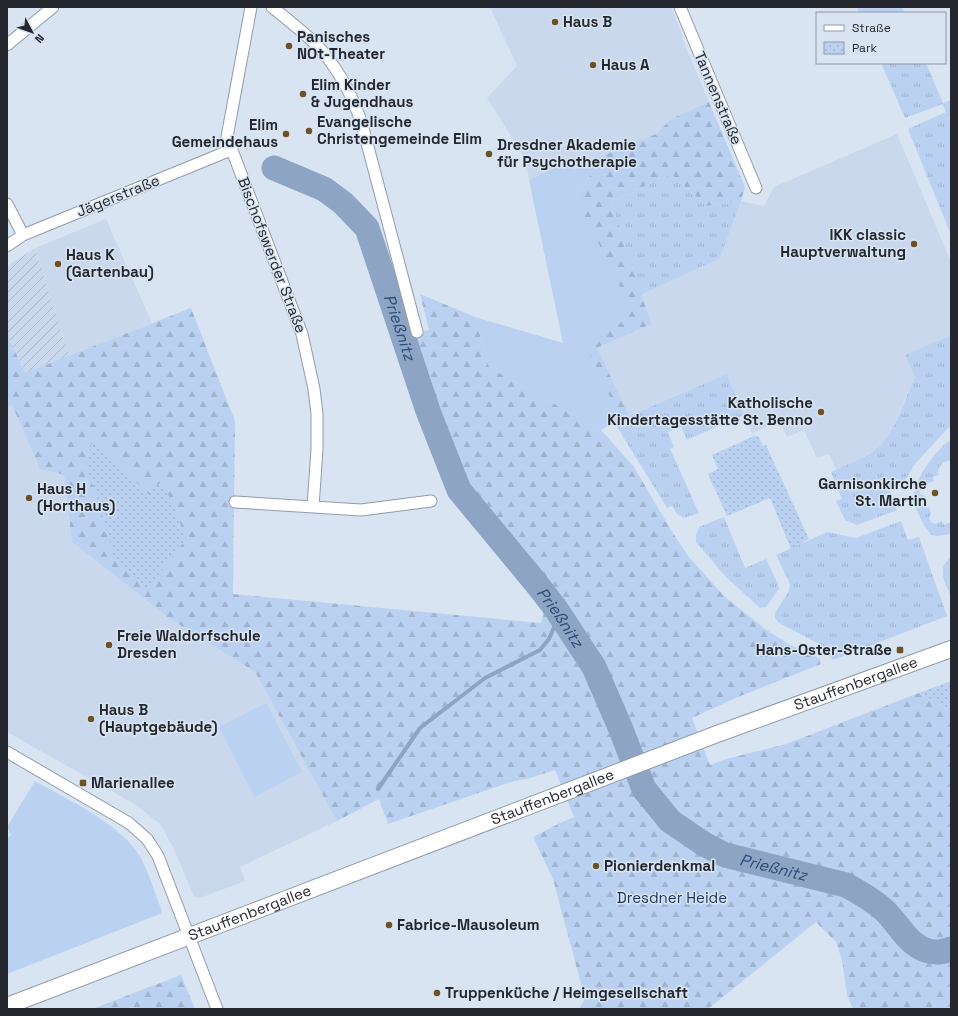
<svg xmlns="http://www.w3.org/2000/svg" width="958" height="1016" font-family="'Space Grotesk',sans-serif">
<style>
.built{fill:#c9d8ed}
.industrial{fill:url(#industrial-furrows)}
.grass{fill:url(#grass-tufts)}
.forest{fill:url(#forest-firs)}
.park{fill:url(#park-dots)}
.garden{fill:#bad1f1}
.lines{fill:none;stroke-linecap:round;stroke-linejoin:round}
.stream{stroke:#8ea4c4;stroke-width:4}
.river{stroke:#8ea4c4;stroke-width:25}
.street-casing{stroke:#919ba9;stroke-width:13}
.secondary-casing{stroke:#919ba9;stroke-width:18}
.street{stroke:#fff;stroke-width:11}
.secondary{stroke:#fff;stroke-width:16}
.poi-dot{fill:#6e5225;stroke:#d9e4f3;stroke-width:1.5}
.labels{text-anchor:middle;stroke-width:3;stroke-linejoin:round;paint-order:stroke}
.poi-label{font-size:15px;font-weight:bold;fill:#24282e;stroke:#d9e4f3;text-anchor:start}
.street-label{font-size:15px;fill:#24282e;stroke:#d9e4f3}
.park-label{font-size:15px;fill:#15335d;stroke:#d9e4f3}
.water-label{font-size:16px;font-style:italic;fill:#2c4b77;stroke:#d9e4f3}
</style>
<defs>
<pattern id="industrial-furrows" width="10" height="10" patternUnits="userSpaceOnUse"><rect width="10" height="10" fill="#c9d8ed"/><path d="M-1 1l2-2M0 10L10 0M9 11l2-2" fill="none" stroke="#acb9cc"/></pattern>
<pattern id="grass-tufts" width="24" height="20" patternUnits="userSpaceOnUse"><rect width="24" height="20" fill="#bad1f1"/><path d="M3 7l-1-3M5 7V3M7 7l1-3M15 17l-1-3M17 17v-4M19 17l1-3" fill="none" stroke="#a0b3cf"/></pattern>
<pattern id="forest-firs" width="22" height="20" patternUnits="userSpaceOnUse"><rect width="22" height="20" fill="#bad1f1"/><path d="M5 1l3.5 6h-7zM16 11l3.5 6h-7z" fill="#a0b3cf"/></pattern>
<pattern id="park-dots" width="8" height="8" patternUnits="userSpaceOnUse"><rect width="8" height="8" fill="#bad1f1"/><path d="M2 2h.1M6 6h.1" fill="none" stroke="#a0b3cf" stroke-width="1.8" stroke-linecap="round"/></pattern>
</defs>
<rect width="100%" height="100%" fill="#d9e4f3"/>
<!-- built -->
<path class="built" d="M490,7H671L683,37L682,38L709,102L671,119L656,134L574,170L570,161L529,180L526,160L487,98L517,66Z
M897,134L951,262V335L905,355L915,377L889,436L876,449L862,458L836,470L829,454L817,458L804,430L787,437L780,421L752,433L727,374L629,415L597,348L650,324L641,295L720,258L741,201L764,206L774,187Z
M106,219L152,323L69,356L35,248Z
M12,405L40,469L64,475L72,542L169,618L255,672L337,821L240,867L245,881L200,898L194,897L173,847L160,824L136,805L7,732V407Z"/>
<!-- industrial -->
<path class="industrial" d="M35,248L69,356L25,373L7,334V266Z"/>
<!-- grass -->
<path class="grass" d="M857,7H902L905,13H859Z
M881,63H926L943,103L951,100V235L908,129L946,112L943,104L905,118Z
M671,174L707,206L741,201L720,258L641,295L611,202Z
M951,335V425L914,465L902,486L890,491L897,510L857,525L845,520L836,501L842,499L831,472C845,465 862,460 875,450C894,436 905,398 915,377L905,355Z
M727,374L744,415L687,440L681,427L668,432L674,447L670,449L699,513L684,518L677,514L672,506L667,508L614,422Z
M949,441H951V460L942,463L938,471L939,475L933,477L934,481L922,485L919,490L920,494L925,496L927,501L924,502L926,508L929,507L931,514L929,518L931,522L935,524L942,521L944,525L951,522V534L937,536L931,535C924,526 917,513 914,502C910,484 935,451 949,441Z
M724,517L745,568L766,559L778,584L779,589L766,607L760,608L726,577L696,542V535L699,527Z
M901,521L908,540L919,537L947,616L833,660L828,650L823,646L779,623L775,618V613L789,591L790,584L776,555L827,532L856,538Z
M951,557V597C945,582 936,569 951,557Z"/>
<!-- forest -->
<path class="forest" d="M709,102L745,187L741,201L707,206L671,174L611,202L651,324L597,348L629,415L620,419L584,344L626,319L576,198L602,156L656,134L671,119Z
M420,294L475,317L489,367L601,430L634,467L671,530L688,556L725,597L765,629L790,645L820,659L821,664L738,697L692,718L710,765L726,759L786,744L919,693L951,711V1009H853L847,995L842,960L836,942L816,922L708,1009H579L585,999L553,879L533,837L560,823L574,817L555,770L530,778L511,782L388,824L379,799L337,821L255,672L169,618L72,542L64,475L40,469L12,405L7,407V334L25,373L191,308L235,421L233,594L541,623L546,605L449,488L397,336L429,330Z
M181,975L195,1009H144L132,1007L125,1009H92Z"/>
<!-- park -->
<path class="park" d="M754,436H758L763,446L766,445L809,539L791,549L770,498L727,516L708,474L718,469L712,455Z
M93,438L148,494L161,482L171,500L186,539L147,589L115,560L96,495L86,466Z
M951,681V711L919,693Z"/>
<!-- garden -->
<path class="garden" d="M602,156L576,198L629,305L626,319L585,344L620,419L601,430L489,367L475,317L563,343L529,180L570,161L574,170Z
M266,703L302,772L254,797L219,727Z
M35,781C68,800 124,825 142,860C150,876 155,894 162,911L160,914L7,974V839L11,835L7,827Z"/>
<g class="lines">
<!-- stream -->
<path class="stream" d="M378,789L420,728L485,678L540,650L549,639L555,625L556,609"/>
<!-- river -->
<path class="river" id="s1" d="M274,168L324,189L343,203L367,228L428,411L459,490L536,583L556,609L594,667L620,727L644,789L670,821L704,844L725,855L846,885C859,892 871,899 883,909C901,925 910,953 939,952C944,951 947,951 951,949"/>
<!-- street casing -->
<g class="street-casing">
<path id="street" d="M251,7L227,137L302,334L314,389L317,414V449L313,507
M272,7C289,21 308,35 323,52C341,74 355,101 363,128L417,332
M680,7L756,188
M7,45L53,7
M7,204L23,235
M7,246L23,235L231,150
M235,502L361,510L431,501
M7,752L129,823L147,839L158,856L217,1009"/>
</g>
<!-- secondary casing -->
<g class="secondary-casing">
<g id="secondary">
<path id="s2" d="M7,1006L717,734L951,649"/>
</g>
</g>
<!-- street -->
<use href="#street" class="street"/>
<!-- secondary -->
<use href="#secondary" class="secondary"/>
</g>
<!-- markers -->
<g class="poi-dot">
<circle cx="555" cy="22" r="4"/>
<circle cx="289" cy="46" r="4"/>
<circle cx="593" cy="65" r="4"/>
<circle cx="303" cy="94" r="4"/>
<circle cx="309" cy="131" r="4"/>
<circle cx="286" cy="134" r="4"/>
<circle cx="489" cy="154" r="4"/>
<circle cx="914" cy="244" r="4"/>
<circle cx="58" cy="264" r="4"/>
<circle cx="821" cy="412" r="4"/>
<circle cx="935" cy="493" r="4"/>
<circle cx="29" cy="498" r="4"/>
<circle cx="109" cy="645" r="4"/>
<rect x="896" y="646" width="8" height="8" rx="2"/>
<circle cx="91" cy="719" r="4"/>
<rect x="79" y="779" width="8" height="8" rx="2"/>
<circle cx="596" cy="866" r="4"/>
<circle cx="389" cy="925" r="4"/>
<circle cx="437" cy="993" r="4"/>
</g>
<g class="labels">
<!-- poi labels -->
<g class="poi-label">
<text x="563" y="27">Haus B</text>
<text x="297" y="42">Panisches<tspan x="297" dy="17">NOt-Theater</tspan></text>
<text x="601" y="70">Haus A</text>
<text x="311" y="90">Elim Kinder<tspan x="311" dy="17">&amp; Jugendhaus</tspan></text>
<text x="317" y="127">Evangelische<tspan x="317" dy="17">Christengemeinde Elim</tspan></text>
<text x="278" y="130" text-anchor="end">Elim<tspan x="278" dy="17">Gemeindehaus</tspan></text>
<text x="497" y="150">Dresdner Akademie<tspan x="497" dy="17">für Psychotherapie</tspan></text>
<text x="906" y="240" text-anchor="end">IKK classic<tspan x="906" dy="17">Hauptverwaltung</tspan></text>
<text x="66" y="260">Haus K<tspan x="66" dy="17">(Gartenbau)</tspan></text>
<text x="813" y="408" text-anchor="end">Katholische<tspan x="813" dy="17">Kindertagesstätte St. Benno</tspan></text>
<text x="927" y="489" text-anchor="end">Garnisonkirche<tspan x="927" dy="17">St. Martin</tspan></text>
<text x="37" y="494">Haus H<tspan x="37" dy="17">(Horthaus)</tspan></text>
<text x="117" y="641">Freie Waldorfschule<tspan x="117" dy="17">Dresden</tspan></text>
<text x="892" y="655" text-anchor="end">Hans-Oster-Straße</text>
<text x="99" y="715">Haus B<tspan x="99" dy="17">(Hauptgebäude)</tspan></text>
<text x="91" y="788">Marienallee</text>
<text x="604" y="871">Pionierdenkmal</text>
<text x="397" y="930">Fabrice-Mausoleum</text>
<text x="445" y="998">Truppenküche / Heimgesellschaft</text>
</g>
<!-- street labels -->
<g class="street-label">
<text transform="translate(718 98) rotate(67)" y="5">Tannenstraße</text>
<text transform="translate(118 196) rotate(-22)" y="5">Jägerstraße</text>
<text transform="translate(272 255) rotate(69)" y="5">Bischofswerder Straße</text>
<text dy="5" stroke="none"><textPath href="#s2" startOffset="908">Stauffenbergallee</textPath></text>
<text dy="5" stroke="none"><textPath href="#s2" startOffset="584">Stauffenbergallee</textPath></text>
<text dy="5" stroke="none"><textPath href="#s2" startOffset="260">Stauffenbergallee</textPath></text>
</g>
<!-- park labels -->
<g class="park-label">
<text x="672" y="903">Dresdner Heide</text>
</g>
<!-- water labels -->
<g class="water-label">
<text dy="6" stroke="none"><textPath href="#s1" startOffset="217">Prießnitz</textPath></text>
<text dy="6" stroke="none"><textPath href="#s1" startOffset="553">Prießnitz</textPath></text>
<text dy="6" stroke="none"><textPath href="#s1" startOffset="901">Prießnitz</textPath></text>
</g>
</g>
<!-- border -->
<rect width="958" height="1016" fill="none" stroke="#24282e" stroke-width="16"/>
<!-- legend -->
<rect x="816" y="12" width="130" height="52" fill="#d9e4f3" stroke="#9199a4"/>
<rect x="824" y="25" width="20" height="6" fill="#ffffff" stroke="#9199a4"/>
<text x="852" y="32" font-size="12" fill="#24282e">Straße</text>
<rect x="824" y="42" width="20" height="12" fill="url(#park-dots)" stroke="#9199a4"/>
<text x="852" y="52" font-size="12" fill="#24282e">Park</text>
<!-- north arrow -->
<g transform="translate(32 32) rotate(131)" stroke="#d9e4f3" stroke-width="3" paint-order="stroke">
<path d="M0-3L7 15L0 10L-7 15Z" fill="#24282e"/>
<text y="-6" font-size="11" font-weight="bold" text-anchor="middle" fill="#24282e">N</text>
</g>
</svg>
